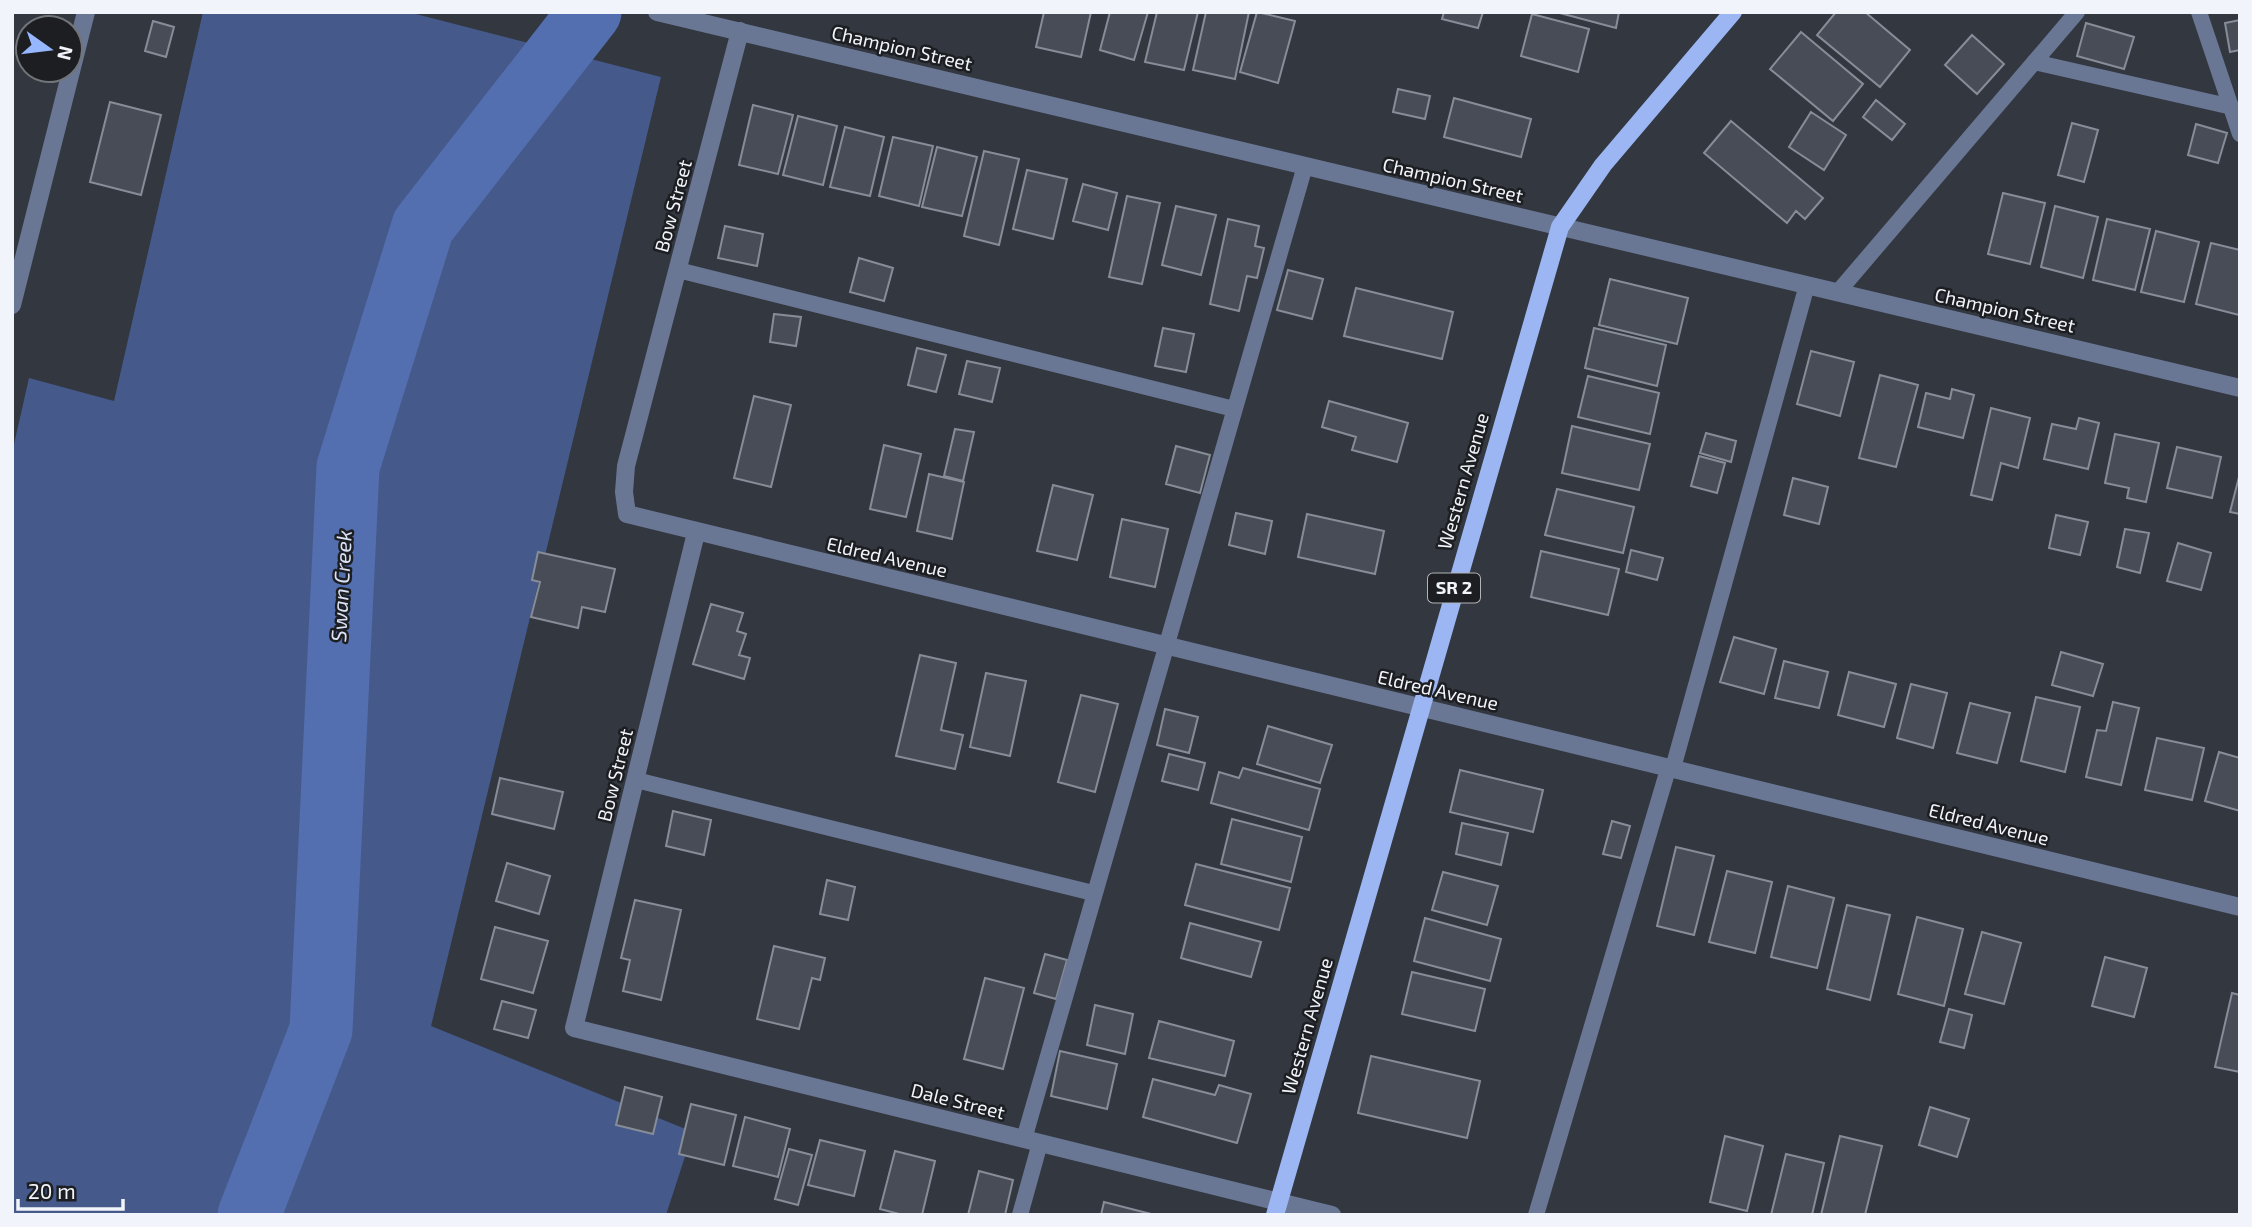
<svg xmlns="http://www.w3.org/2000/svg" width="2252" height="1227" font-family="'Exo 2',sans-serif">
<style>
.green{fill:#455a8b}
.lines{fill:none;stroke-linecap:round;stroke-linejoin:round}
.river{stroke:#536fb0;stroke-width:63}
.building{fill:#484c56;stroke:#878d98;stroke-width:2}
.lane{stroke:#6a7794;stroke-width:16}
.street{stroke:#6a7794;stroke-width:18}
.primary{stroke:#9bb6f2;stroke-width:18}
.labels{text-anchor:middle;stroke-width:5;stroke-linejoin:round;paint-order:stroke}
.shield{fill:#1c1e22;stroke:#b1b4b9;stroke-width:2}
.shield-label{font-size:18px;font-weight:bold;fill:#f1f4fa}
.street-label{font-size:19px;fill:#f1f4fa;stroke:#1c1e22}
.water-label{font-size:21px;font-style:italic;fill:#dae3f6;stroke:#1c1e22}
</style>
<rect width="100%" height="100%" fill="#323740"/>
<!-- green -->
<path class="green" d="M203,12H408L661,77L431,1026L693,1132L666,1215H12V453L29,378L114,401Z"/>
<g class="lines">
<!-- river -->
<path class="river" d="M249,1215L321,1030L348,467L423,226L590,12"/>
</g>
<!-- building -->
<path class="building" d="M1044,12H1091L1081,57L1036,47Z
M1110,12H1148L1134,60L1100,50Z
M1157,12H1198L1184,70L1145,62Z
M1206,12H1249L1235,79L1193,70Z
M1257,12L1295,21L1278,83L1240,72Z
M1444,12H1483L1478,28L1442,19Z
M1556,12H1619L1616,28Z
M1836,12H1865L1910,50L1880,87L1817,35Z
M1532,14L1589,29L1578,72L1521,56Z
M2240,20V50L2230,52L2225,23Z
M153,21L174,27L166,57L145,51Z
M2086,23L2134,37L2124,69L2077,56Z
M1801,32L1863,84L1833,121L1770,69Z
M1972,35L2004,64L1977,94L1945,65Z
M1398,89L1430,96L1425,119L1393,112Z
M1454,98L1531,119L1521,157L1444,137Z
M1876,100L1905,124L1892,140L1863,117Z
M110,102L161,115L141,195L90,182Z
M753,105L793,115L778,174L739,165Z
M1811,112L1846,135L1824,170L1789,147Z
M798,116L837,126L823,185L783,175Z
M1731,121L1823,198L1805,219L1796,211L1787,223L1704,153Z
M2072,123L2098,130L2084,182L2058,175Z
M2196,124L2227,133L2218,163L2188,155Z
M845,127L884,137L870,196L830,187Z
M893,137L933,146L919,206L879,196Z
M937,147L977,157L962,216L922,207Z
M984,151L1019,159L999,245L964,236Z
M1027,170L1067,179L1053,239L1013,229Z
M1083,184L1117,193L1108,230L1073,221Z
M2003,193L2045,203L2030,264L1988,254Z
M1127,196L1160,203L1142,284L1109,277Z
M1176,206L1216,215L1201,275L1162,265Z
M2055,206L2098,217L2083,278L2041,267Z
M1228,219L1259,226L1255,246L1264,248L1257,278L1247,276L1239,311L1210,304Z
M2107,219L2150,229L2135,290L2093,280Z
M725,226L763,234L757,266L718,258Z
M2156,231L2199,242L2184,302L2141,292Z
M2211,243L2240,250L2239,315L2196,304Z
M859,258L893,268L884,301L850,292Z
M1288,270L1323,279L1312,319L1277,310Z
M1610,279L1688,298L1677,344L1599,325Z
M1356,288L1453,312L1442,359L1344,336Z
M774,314L801,317L796,346L770,342Z
M1163,328L1194,334L1186,372L1155,366Z
M1594,328L1666,345L1657,386L1585,368Z
M917,348L946,355L936,392L908,385Z
M1811,351L1854,362L1840,416L1797,404Z
M967,361L1000,368L992,402L959,394Z
M1880,375L1918,385L1896,467L1859,458Z
M1588,376L1659,393L1650,434L1578,417Z
M1952,389L1974,395L1963,438L1918,427L1926,393L1950,399Z
M754,396L791,405L771,487L734,478Z
M1329,401L1408,423L1397,462L1352,450L1356,437L1322,427Z
M1991,408L2030,418L2018,468L2001,463L1992,500L1971,495Z
M2079,418L2099,423L2088,469L2044,459L2052,424L2076,429Z
M1572,426L1650,444L1639,490L1562,473Z
M955,429L974,432L963,481L944,476Z
M1706,433L1736,441L1731,462L1700,453Z
M2115,434L2159,443L2146,502L2127,498L2129,488L2105,483Z
M884,445L921,454L906,517L870,509Z
M1176,446L1210,455L1200,493L1166,484Z
M2177,447L2221,457L2212,498L2167,488Z
M1699,456L1725,463L1717,493L1691,486Z
M2240,473V514L2230,512Z
M929,474L964,482L952,539L917,531Z
M1793,478L1828,487L1819,524L1784,515Z
M1053,485L1093,495L1077,560L1037,551Z
M1557,489L1634,507L1623,553L1545,535Z
M1236,513L1272,521L1265,554L1229,545Z
M1307,514L1384,531L1375,574L1298,557Z
M2056,515L2088,522L2080,555L2049,548Z
M1122,519L1168,529L1155,587L1110,577Z
M2125,529L2149,533L2140,573L2117,567Z
M2178,543L2211,553L2201,590L2167,581Z
M1631,550L1663,558L1657,580L1626,572Z
M1541,551L1619,569L1608,615L1531,597Z
M538,552L615,569L605,612L582,607L578,628L531,617L540,582L532,580Z
M711,604L743,613L737,631L746,634L739,655L750,658L744,679L693,664Z
M1734,637L1776,649L1764,694L1720,682Z
M2061,652L2103,664L2093,696L2052,685Z
M920,655L956,663L941,730L963,735L955,769L896,756Z
M1784,661L1828,672L1819,708L1775,698Z
M1849,672L1896,684L1884,727L1838,715Z
M986,673L1026,681L1010,756L970,747Z
M1911,684L1947,693L1933,748L1897,738Z
M1081,695L1118,704L1095,792L1058,782Z
M2036,697L2080,707L2065,772L2021,761Z
M2113,702L2139,708L2121,785L2086,777L2097,730L2106,731Z
M1970,703L2010,713L1997,763L1957,753Z
M1165,709L1198,717L1189,753L1157,745Z
M1268,726L1332,745L1320,783L1257,764Z
M2157,738L2204,748L2192,800L2145,790Z
M2219,752L2240,758V811L2205,801Z
M1169,754L1205,763L1198,790L1162,781Z
M1243,768L1320,789L1309,830L1211,803L1219,772L1239,778Z
M1460,770L1543,790L1533,832L1450,812Z
M500,778L563,792L554,829L492,814Z
M673,811L711,820L704,855L666,846Z
M1232,819L1302,837L1291,882L1221,864Z
M1612,821L1630,826L1621,858L1603,854Z
M1462,823L1508,833L1501,865L1456,854Z
M1676,847L1714,856L1694,935L1657,926Z
M507,863L550,876L539,914L496,901Z
M1196,864L1290,888L1279,930L1185,905Z
M1727,871L1772,882L1755,953L1709,942Z
M1443,872L1498,886L1487,925L1432,910Z
M827,880L855,887L848,920L820,914Z
M1788,886L1834,898L1817,968L1771,957Z
M635,900L681,910L661,1000L623,991L630,960L621,958Z
M1847,905L1890,915L1870,1000L1827,989Z
M1917,917L1963,929L1944,1006L1898,994Z
M1425,918L1501,939L1490,981L1414,961Z
M1190,923L1261,942L1251,977L1181,958Z
M495,927L548,941L533,993L481,979Z
M1982,932L2021,943L2004,1004L1965,994Z
M774,946L825,958L820,980L812,978L799,1029L757,1019Z
M1045,954L1067,960L1056,999L1034,993Z
M2105,957L2147,968L2134,1017L2092,1006Z
M1412,972L1485,989L1475,1031L1402,1014Z
M985,978L1024,988L1003,1069L964,1059Z
M2232,993L2240,995V1072L2215,1067Z
M502,1001L536,1010L528,1038L494,1029Z
M1095,1005L1133,1014L1125,1054L1087,1045Z
M1949,1009L1972,1015L1964,1048L1940,1042Z
M1159,1021L1234,1041L1225,1076L1149,1058Z
M1060,1051L1117,1064L1107,1109L1051,1096Z
M1371,1056L1480,1081L1467,1138L1358,1113Z
M1153,1079L1215,1095L1219,1085L1251,1094L1237,1143L1143,1117Z
M625,1087L662,1097L653,1134L616,1125Z
M691,1104L736,1115L724,1165L679,1154Z
M1930,1107L1969,1119L1957,1157L1919,1145Z
M745,1117L790,1129L778,1177L733,1166Z
M1725,1136L1763,1146L1747,1211L1710,1202Z
M1840,1136L1882,1146L1865,1215H1821Z
M820,1140L865,1151L854,1196L808,1185Z
M789,1149L812,1155L798,1205L775,1199Z
M895,1151L935,1161L922,1215H903L880,1209Z
M1786,1154L1824,1163L1812,1215H1771Z
M979,1171L1013,1180L1005,1215H968Z
M1104,1202L1155,1215H1101Z"/>
<g class="lines">
<!-- lane -->
<path class="lane" d="M2199,12L2240,134
M2034,62L2232,107
M678,270L1234,409
M1838,292L2077,12
M1673,768L1807,285
M636,780L1093,893
M1024,1139L1305,166
M1020,1215L1040,1143
M1536,1215L1669,766"/>
<!-- street -->
<path class="street" d="M657,12L2240,388
M740,31L626,466L624,492L627,514L2240,907
M12,305L86,12
M696,533L574,1028L1332,1215"/>
<!-- primary -->
<path class="primary" d="M1275,1215L1560,227L1603,165L1733,12"/>
</g>
<g class="labels">
<!-- shield labels -->
<rect class="shield" x="1428" y="573.5" width="52" height="29" rx="5"/>
<g class="shield-label">
<text x="1454" y="594">SR 2</text>
</g>
<!-- street labels -->
<g class="street-label">
<text transform="translate(902 48) rotate(13)" y="7">Champion Street</text>
<text transform="translate(1453 180) rotate(13)" y="7">Champion Street</text>
<text transform="translate(673 206) rotate(-75)" y="7">Bow Street</text>
<text transform="translate(2005 310) rotate(13)" y="7">Champion Street</text>
<text transform="translate(1463 481) rotate(-74)" y="7">Western Avenue</text>
<text transform="translate(887 557) rotate(13)" y="7">Eldred Avenue</text>
<text transform="translate(1438 690) rotate(13)" y="7">Eldred Avenue</text>
<text transform="translate(615 775) rotate(-76)" y="7">Bow Street</text>
<text transform="translate(1989 824) rotate(14)" y="7">Eldred Avenue</text>
<text transform="translate(1307 1026) rotate(-74)" y="7">Western Avenue</text>
<text transform="translate(958 1101) rotate(14)" y="7">Dale Street</text>
</g>
<!-- water labels -->
<g class="water-label">
<text transform="translate(342 586) rotate(-87)" y="7">Swan Creek</text>
</g>
</g>
<!-- border -->
<rect width="2252" height="1227" fill="none" stroke="#f1f4fa" stroke-width="28"/>
<!-- north arrow -->
<g transform="translate(49 49) rotate(104)"><circle r="33" fill="#1c1e22" stroke="#717478" stroke-width="2"/>
<path d="M0-5L12 26L0 18L-12 26Z" fill="#96b6fd"/>
<text y="-10" font-size="19" font-weight="bold" text-anchor="middle" fill="#f1f4fa">N</text>
</g>
<!-- scale -->
<path d="M18 1199v10h105v-10" fill="none" stroke="#f1f4fa" stroke-width="3.5"/>
<text x="28" y="1199" font-size="21" fill="#f1f4fa" stroke="#1c1e22" stroke-width="5" paint-order="stroke">20 m</text>
</svg>
